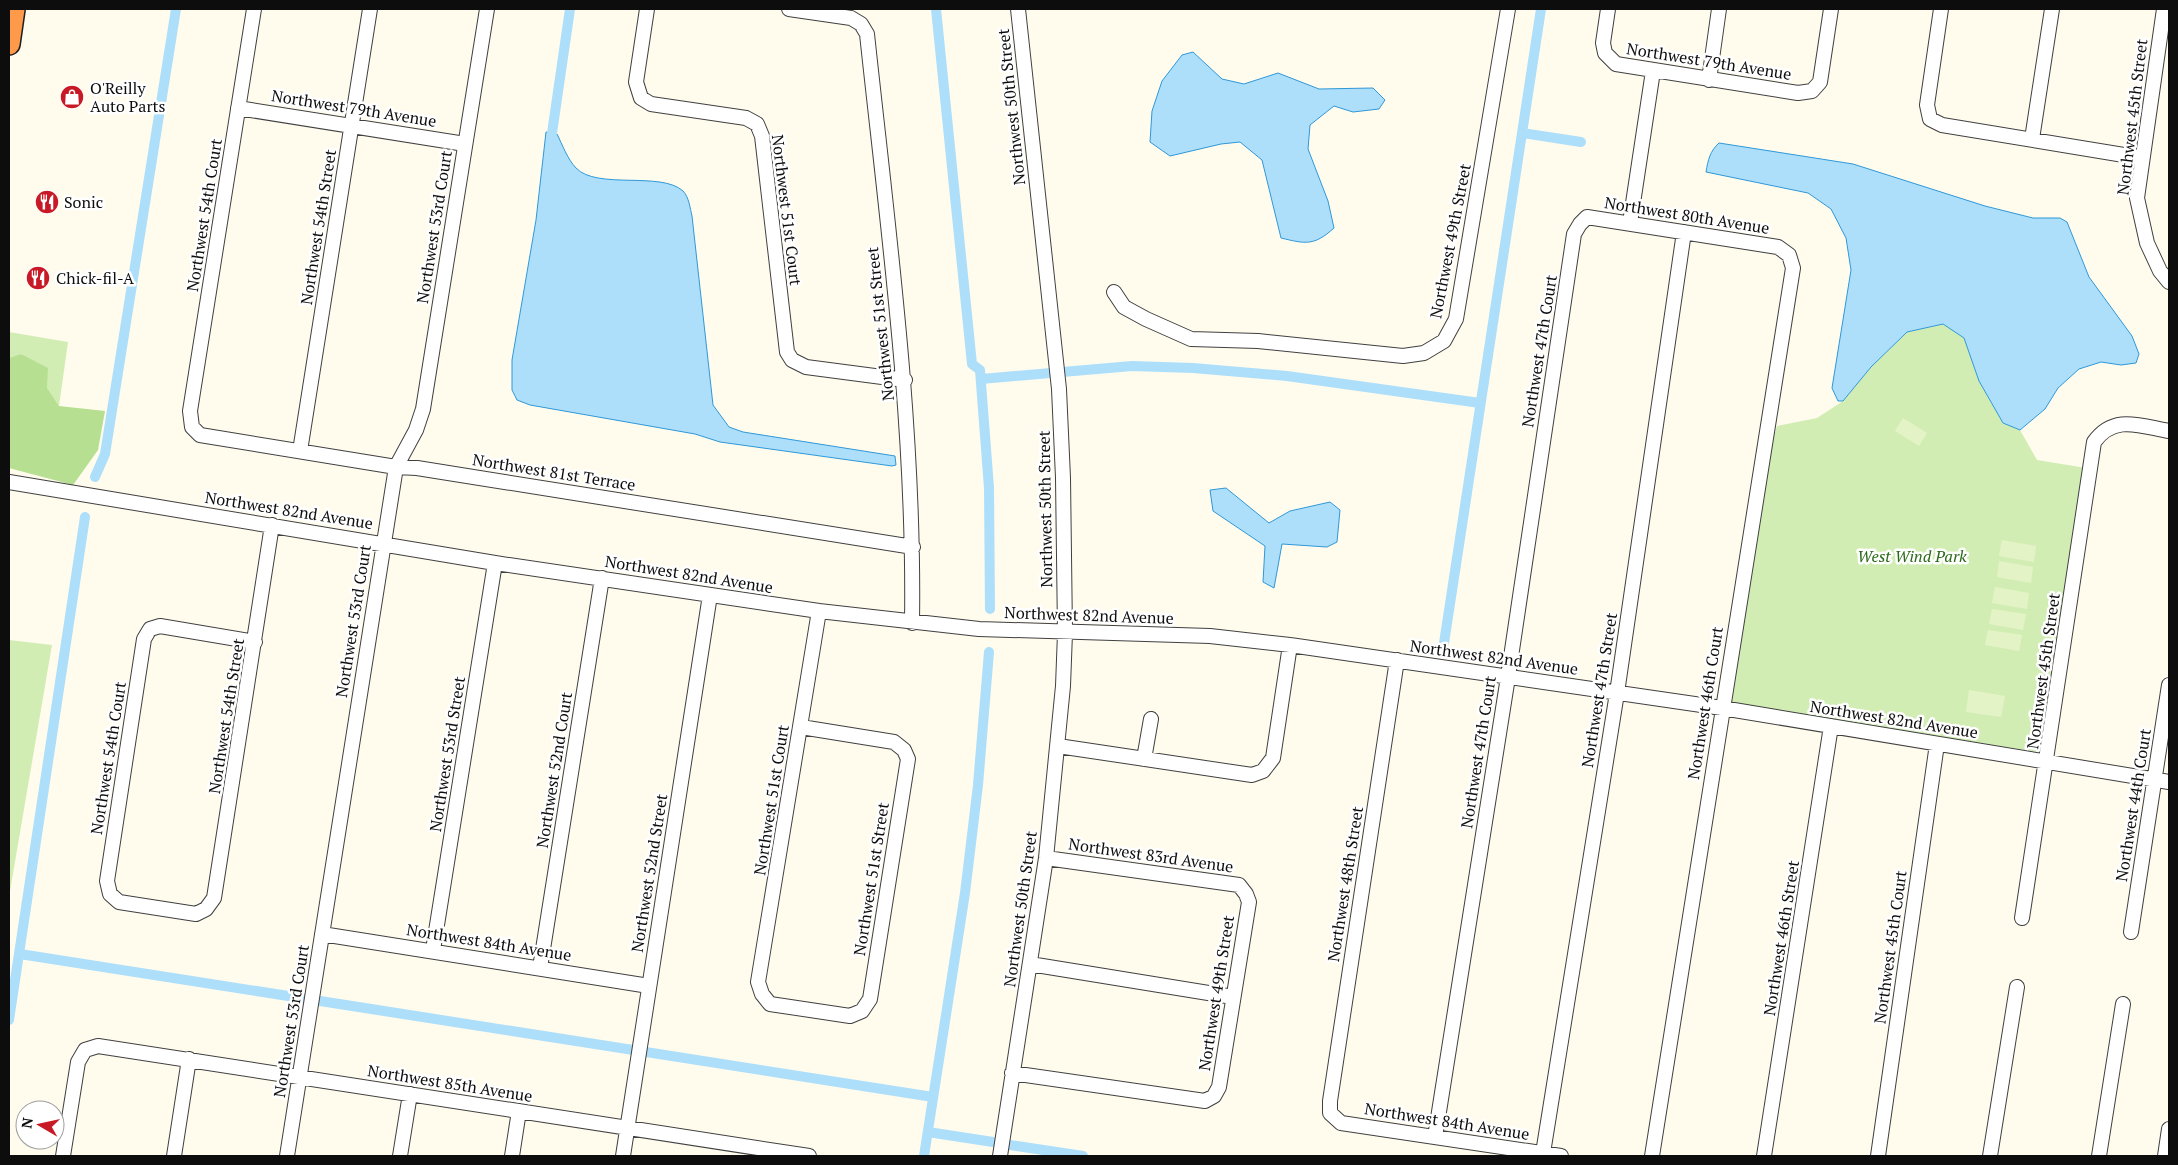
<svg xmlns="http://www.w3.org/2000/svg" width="2178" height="1165" font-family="'PT Serif',serif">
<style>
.green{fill:#d2edb4}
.forest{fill:#b6df92}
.pitch{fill:#e4f3c6}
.water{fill:#addffb;stroke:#2f98d8}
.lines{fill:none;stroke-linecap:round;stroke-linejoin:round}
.canal{stroke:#addffb;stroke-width:10}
.minor-casing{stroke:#404040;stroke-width:16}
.highway-casing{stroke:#1e1e1e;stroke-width:24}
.minor{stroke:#fff;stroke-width:14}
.highway{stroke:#ff9a4b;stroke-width:21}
.labels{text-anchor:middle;stroke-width:5;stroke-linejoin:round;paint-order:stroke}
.street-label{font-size:16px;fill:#0d0d0d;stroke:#fff}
.poi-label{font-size:16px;fill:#0d0d0d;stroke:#fff;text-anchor:start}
.park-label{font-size:16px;font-style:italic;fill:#2b6a18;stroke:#fff}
</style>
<rect width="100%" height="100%" fill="#fffbed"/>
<!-- green -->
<path class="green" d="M1943,324L1964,338L1979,381L2003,423L2020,430L2037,460L2086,468L2037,752L1730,703L1772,443L1777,426L1817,418L1843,401L1871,367L1907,332Z
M9,332L68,342L59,406L22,354L9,358Z
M9,640L52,645L9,897Z"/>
<!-- forest -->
<path class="forest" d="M21,354L48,368L47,388L59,406L105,411L98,450L73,485L9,468V358Z"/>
<!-- pitch -->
<path class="pitch" d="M1903,418L1927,433L1919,446L1895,431Z
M2002,540L2036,546L2034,562L1999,556Z
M1999,561L2033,567L2031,583L1997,577Z
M1995,587L2029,593L2027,609L1992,603Z
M1992,609L2026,614L2023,630L1989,624Z
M1988,630L2022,635L2019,651L1985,645Z
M1969,690L2005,696L2001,717L1966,712Z"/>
<!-- water -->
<path class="water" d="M1193,52L1222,79L1244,84L1278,73L1319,89L1373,88L1385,100L1379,109L1353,112L1334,106L1310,125L1308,149L1328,201L1334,228C1314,246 1306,244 1281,238L1262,160L1240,142L1221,144L1170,156L1150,142L1152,111L1162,81L1182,55Z
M546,132L557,134C562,144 568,160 576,168C597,190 661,171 683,191C689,197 690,208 692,216L713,405L729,427L743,432L895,456L896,465L892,466L720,442L695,434L530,405L517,400L512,390V360L536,220Z
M1719,143L1853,164L1985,206L2033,218H2060L2067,222L2089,277L2132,336L2139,354L2136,363L2121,365L2101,362L2079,369L2058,388L2045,409L2020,430L2003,423L1979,381L1964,338L1943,324L1907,332L1871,367L1843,401H1838L1832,388L1851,270L1846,238L1831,209L1808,193L1706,172C1708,160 1710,151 1719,143Z
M1226,488L1269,523L1290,511L1330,502L1340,510L1337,542L1327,547L1282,544L1274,588L1263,582L1265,546L1213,511L1210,490Z"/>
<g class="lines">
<!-- canal -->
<path class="canal" d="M936,9L972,364L980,370L989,488L990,609
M552,133L570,9
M1522,133L1581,142
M981,379L1132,366L1193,368L1287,376L1480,403
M95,477L105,454L176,9
M1444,643L1541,9
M20,954L933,1097
M9,1020L85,517
M928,1132L993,1142
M1010,1145L1083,1156
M924,1156L965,893L978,785L989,652"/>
<!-- minor casing -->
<g class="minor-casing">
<path id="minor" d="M254,9L190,411L192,427L200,435L396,467L417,468L913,547
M647,9L636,82L641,98L651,104L746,118L757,124L762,136L787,352L792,360L806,367L905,380
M789,9L851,18L861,24L867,34C888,230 915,425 912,623
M1608,9L1603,43L1605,53L1616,64L1798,93L1812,91L1820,82L1831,9
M1941,9L1927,105L1930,119L1942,125L2142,158
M2164,9L2137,198L2147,243L2160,271L2169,282
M1709,80L1719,9
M238,108L465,144
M2032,139L2052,9
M1630,223L1653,71
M1114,292L1124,307L1146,319L1191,339L1258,341L1403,356L1424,353L1444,341L1456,319L1508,9
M300,451L370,9
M9,482L495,563L819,611L979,629L1210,636L1290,645L1722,708L2169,782
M255,642L160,626L150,629L144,639L107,881L110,894L119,902L196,914L206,909L214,898L272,525
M1397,660L1330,1101V1113L1341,1123L1561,1156
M801,727L894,742L904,750L908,759L870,999L862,1011L850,1016L770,1004L762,994L758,982L819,611
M1058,746L1252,775L1263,771L1273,758L1290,645
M1144,759L1151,719
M2022,918L2094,442C2114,414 2140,426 2169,431
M2131,932L2169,685
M322,934L649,986
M433,950L495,563
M1030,964L1233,997
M540,968L602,578
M1012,1073L1205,1101L1214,1096L1219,1087L1249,902L1246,894L1239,885L1046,858
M1435,1137L1508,677L1574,234L1580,224L1587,217L1778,247L1789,255L1793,268L1652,1156
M1543,1153L1617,693L1684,232
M63,1156L78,1062L85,1050L98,1046L809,1156
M174,1156L189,1059
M287,1156L396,467L416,430L423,409L487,9
M400,1156L410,1094
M512,1156L519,1111
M623,1156L710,595
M1000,1156L1046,858L1063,686L1065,633L1063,478L1059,389L1018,9
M1764,1156L1831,726
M1878,1156L1937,744
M1990,1156L2017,987
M2099,1156L2123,1004
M2165,1156L2169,1129"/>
</g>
<!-- highway casing -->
<g class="highway-casing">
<path id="highway" d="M9,44L14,9"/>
</g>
<!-- minor -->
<use href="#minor" class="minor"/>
<!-- highway -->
<use href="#highway" class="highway"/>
</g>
<!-- icons -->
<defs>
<g id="shop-disc" transform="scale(1.25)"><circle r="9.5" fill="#c81a26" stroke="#fff"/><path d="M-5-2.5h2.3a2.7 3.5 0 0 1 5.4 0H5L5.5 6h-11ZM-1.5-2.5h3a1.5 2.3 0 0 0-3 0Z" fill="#fff"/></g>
<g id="restaurant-disc" transform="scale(1.25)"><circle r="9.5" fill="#c81a26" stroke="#fff"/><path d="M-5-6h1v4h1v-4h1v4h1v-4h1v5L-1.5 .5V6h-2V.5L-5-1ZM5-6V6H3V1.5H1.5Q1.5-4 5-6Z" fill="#fff"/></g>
</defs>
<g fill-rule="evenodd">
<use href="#shop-disc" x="72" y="97"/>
<use href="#restaurant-disc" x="47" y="202"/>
<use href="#restaurant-disc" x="38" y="278"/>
</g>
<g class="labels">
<!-- street labels -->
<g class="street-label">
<text transform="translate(1709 61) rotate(9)" y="6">Northwest 79th Avenue</text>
<text transform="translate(1011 107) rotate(-96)" y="6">Northwest 50th Street</text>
<text transform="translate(354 108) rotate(9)" y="6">Northwest 79th Avenue</text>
<text transform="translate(2132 117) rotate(-83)" y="6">Northwest 45th Street</text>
<text transform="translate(787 210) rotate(83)" y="6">Northwest 51st Court</text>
<text transform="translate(204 215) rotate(-81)" y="6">Northwest 54th Court</text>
<text transform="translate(1687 215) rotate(9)" y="6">Northwest 80th Avenue</text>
<text transform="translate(318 227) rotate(-81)" y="6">Northwest 54th Street</text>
<text transform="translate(434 227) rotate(-81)" y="6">Northwest 53rd Court</text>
<text transform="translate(1450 241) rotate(-79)" y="6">Northwest 49th Street</text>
<text transform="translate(880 324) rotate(-96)" y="6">Northwest 51st Street</text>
<text transform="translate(1539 351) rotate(-81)" y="6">Northwest 47th Court</text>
<text transform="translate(554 472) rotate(9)" y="6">Northwest 81st Terrace</text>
<text transform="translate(1045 509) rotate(-91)" y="6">Northwest 50th Street</text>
<text transform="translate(289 510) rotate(9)" y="6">Northwest 82nd Avenue</text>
<text transform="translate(689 574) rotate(9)" y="6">Northwest 82nd Avenue</text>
<text transform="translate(1089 615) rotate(2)" y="6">Northwest 82nd Avenue</text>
<text transform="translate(353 621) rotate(-81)" y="6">Northwest 53rd Court</text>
<text transform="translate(1494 657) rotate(8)" y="6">Northwest 82nd Avenue</text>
<text transform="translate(2043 671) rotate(-82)" y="6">Northwest 45th Street</text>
<text transform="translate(1599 690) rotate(-81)" y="6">Northwest 47th Street</text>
<text transform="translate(1705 703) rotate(-81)" y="6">Northwest 46th Court</text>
<text transform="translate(226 716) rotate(-81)" y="6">Northwest 54th Street</text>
<text transform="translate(1894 719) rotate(9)" y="6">Northwest 82nd Avenue</text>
<text transform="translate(1478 752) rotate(-81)" y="6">Northwest 47th Court</text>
<text transform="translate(447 754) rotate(-81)" y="6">Northwest 53rd Street</text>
<text transform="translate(108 758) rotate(-81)" y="6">Northwest 54th Court</text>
<text transform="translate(554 770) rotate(-81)" y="6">Northwest 52nd Court</text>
<text transform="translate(771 800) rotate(-81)" y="6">Northwest 51st Court</text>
<text transform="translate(2133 805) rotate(-81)" y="6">Northwest 44th Court</text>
<text transform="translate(1151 855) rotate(8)" y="6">Northwest 83rd Avenue</text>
<text transform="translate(649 873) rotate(-81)" y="6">Northwest 52nd Street</text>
<text transform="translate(871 879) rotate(-81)" y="6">Northwest 51st Street</text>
<text transform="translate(1345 884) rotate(-81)" y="6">Northwest 48th Street</text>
<text transform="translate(1020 909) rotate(-82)" y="6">Northwest 50th Street</text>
<text transform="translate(1781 938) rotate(-81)" y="6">Northwest 46th Street</text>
<text transform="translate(489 942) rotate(9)" y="6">Northwest 84th Avenue</text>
<text transform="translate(1890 947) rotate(-82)" y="6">Northwest 45th Court</text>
<text transform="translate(1216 993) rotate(-81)" y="6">Northwest 49th Street</text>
<text transform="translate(291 1021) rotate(-81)" y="6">Northwest 53rd Court</text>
<text transform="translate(450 1083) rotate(9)" y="6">Northwest 85th Avenue</text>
<text transform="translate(1447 1121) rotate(9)" y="6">Northwest 84th Avenue</text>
</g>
<!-- poi labels -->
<g class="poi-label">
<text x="90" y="94">O'Reilly<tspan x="90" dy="18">Auto Parts</tspan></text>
<text x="64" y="208">Sonic</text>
<text x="56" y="284">Chick-fil-A</text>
</g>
<!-- park labels -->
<g class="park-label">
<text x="1912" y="562">West Wind Park</text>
</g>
</g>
<!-- border -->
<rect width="2178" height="1165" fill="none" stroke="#0d0d0d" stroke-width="20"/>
<!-- north arrow -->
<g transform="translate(40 1125) rotate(279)"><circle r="24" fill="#ffffff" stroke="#9e9e9e"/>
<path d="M0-4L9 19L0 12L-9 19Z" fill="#c81a26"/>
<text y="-8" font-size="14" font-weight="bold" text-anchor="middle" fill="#0d0d0d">N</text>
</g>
</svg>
